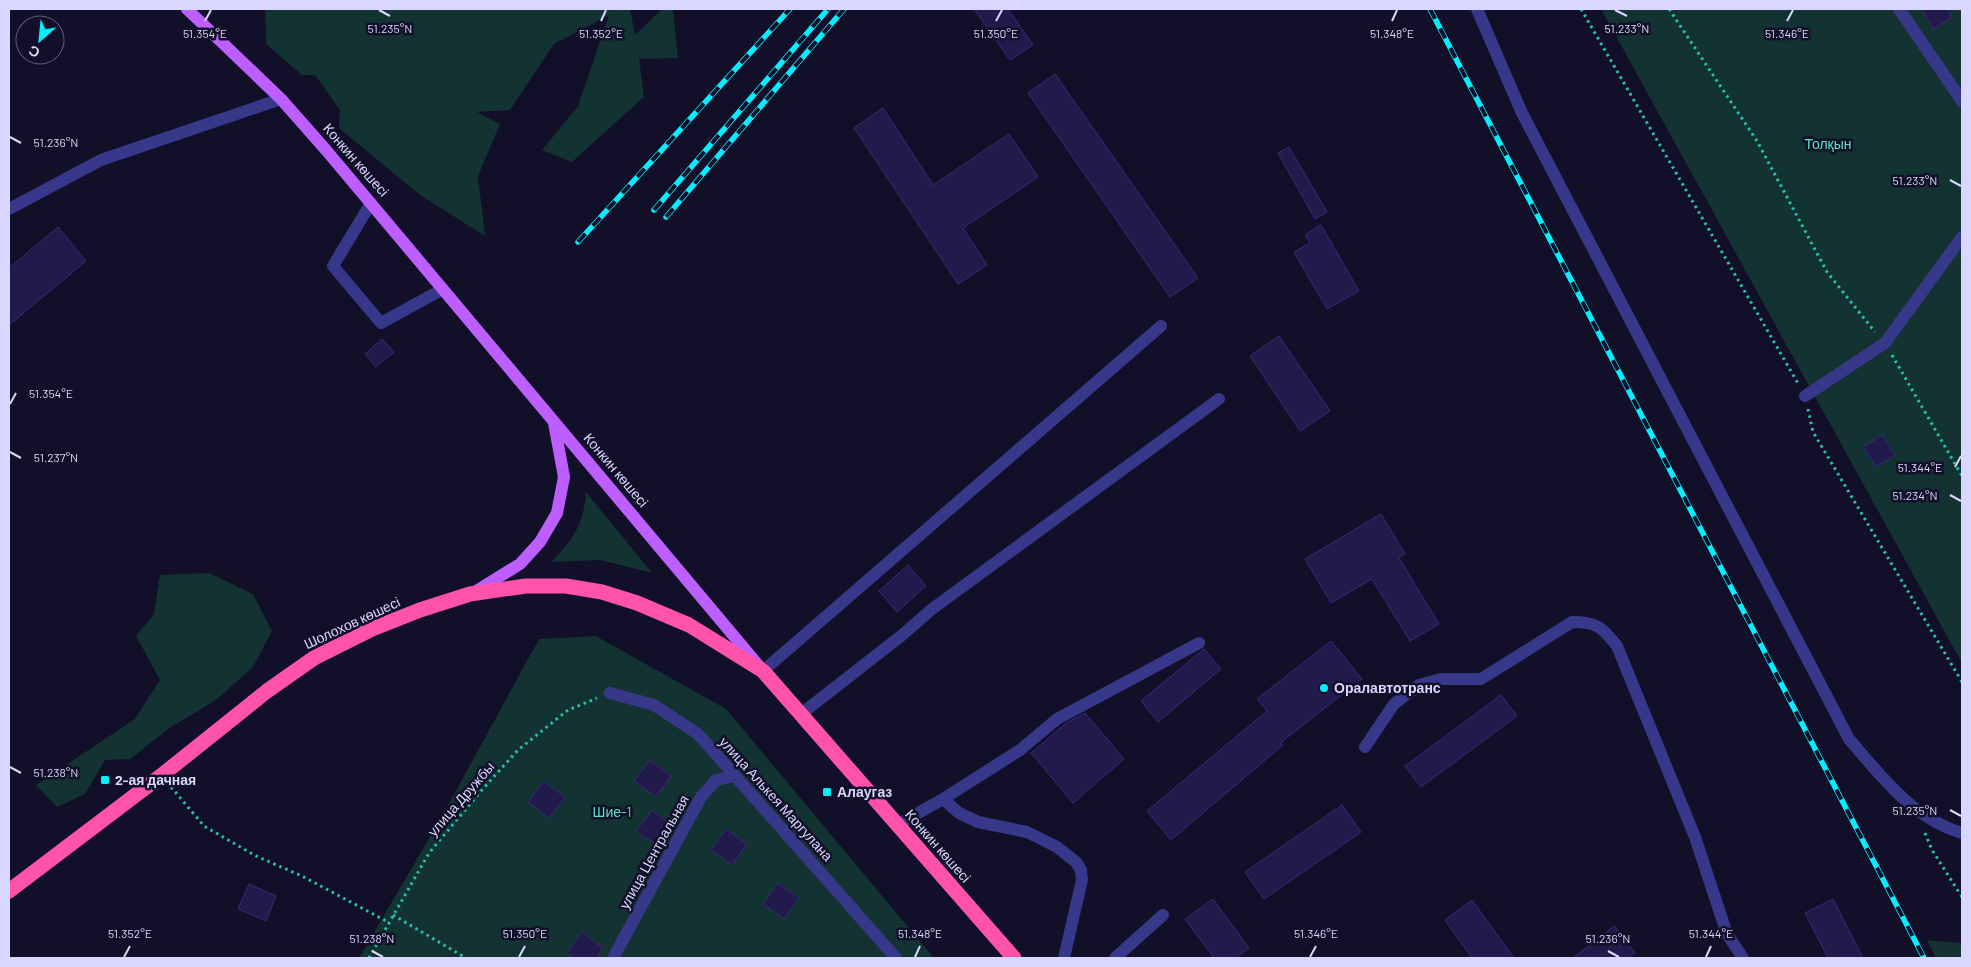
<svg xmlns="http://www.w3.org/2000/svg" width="1971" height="967" font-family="Barlow,sans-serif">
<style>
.green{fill:#123331}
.building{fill:#221a4b;stroke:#372b78}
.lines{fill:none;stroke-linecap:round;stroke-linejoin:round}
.path{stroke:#2abfb1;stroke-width:3;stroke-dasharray:2.5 4;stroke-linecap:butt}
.minor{stroke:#38388a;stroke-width:12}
.major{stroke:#bd5eff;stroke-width:12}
.highway{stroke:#ff52ab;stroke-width:15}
.rail-casing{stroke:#03efff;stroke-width:5.5}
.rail{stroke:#120f29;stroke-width:4;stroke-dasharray:11;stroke-linecap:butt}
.ticks{fill:none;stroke:#dad7ff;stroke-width:2}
.poi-dot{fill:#03efff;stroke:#120f29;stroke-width:2}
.labels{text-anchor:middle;stroke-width:5;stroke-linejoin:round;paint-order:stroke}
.park-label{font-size:14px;fill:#5ce5be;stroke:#120f29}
.street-label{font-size:14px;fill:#dad7ff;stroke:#120f29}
.poi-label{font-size:14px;font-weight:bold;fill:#dad7ff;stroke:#120f29;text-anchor:start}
.ticks-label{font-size:12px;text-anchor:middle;fill:#dad7ff;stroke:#120f29;stroke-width:5;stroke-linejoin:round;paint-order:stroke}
</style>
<rect width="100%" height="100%" fill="#120f29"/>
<!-- green -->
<path class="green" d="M265,9H630L635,35L662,9H673L678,58L639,59L644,97L572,162L542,150L578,106L609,15L554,44L510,110L477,112L500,124L478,176L485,236L420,195L339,128L340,110L315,75H302L266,44Z
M1601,9H1962V663Z
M586,492L652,573L600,560L551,562C573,540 584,524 586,492Z
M209,573L253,594L272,631L253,667L216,700L171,727L130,759L105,760L85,794L57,807L36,785L135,719L160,680L136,636L154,614L160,575Z
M596,636L726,709L934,958H359L445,811L539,639Z
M1927,940L1962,943V958H1936Z"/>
<!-- building -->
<path class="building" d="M974,9H1008L1033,45L1010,60Z
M1921,9H1947L1952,17L1934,29Z
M1055,74L1198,278L1170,297L1028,93Z
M883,108L933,185L1009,134L1038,177L963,228L987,265L958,284L854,128Z
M1289,147L1327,212L1315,219L1278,153Z
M1321,225L1359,291L1327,309L1294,252L1310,243L1305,235Z
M58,227L86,261L9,325V268Z
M1279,336L1330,411L1300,431L1250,356Z
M382,339L394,352L376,367L365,354Z
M1882,435L1895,455L1876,467L1863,447Z
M1381,514L1405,554L1399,558L1439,624L1410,641L1372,579L1331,603L1305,559Z
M908,565L926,586L897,612L879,591Z
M1331,641L1362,679L1280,743L1283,745L1171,840L1147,811L1267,711L1257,699Z
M1204,649L1221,669L1158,722L1141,701Z
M1501,695L1517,716L1421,787L1405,766Z
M1085,713L1124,759L1073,803L1031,753L1066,723Z
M650,760L671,776L656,797L634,781Z
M543,781L565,797L549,818L528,802Z
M1342,805L1361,832L1264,899L1245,872Z
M652,810L673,826L658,846L636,831Z
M726,829L747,844L732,865L711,850Z
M778,883L799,898L784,919L763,904Z
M249,884L276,896L266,921L238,909Z
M1213,899L1249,948L1235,958H1214L1185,919Z
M1833,899L1863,958H1828L1805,913Z
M1472,900L1514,958H1472L1445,920Z
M1614,926L1635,953L1628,958H1573Z
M582,932L603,948L596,958H574L567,953Z"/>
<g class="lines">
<!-- path -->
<path class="path" d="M1581,9L1799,385
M1669,9L1757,141L1827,272L1875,332
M1892,355L1962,476
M1808,409L1813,432L1962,682
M171,787L204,826L256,856L302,876L388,922
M1925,833L1932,850L1962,897
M393,915L466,958
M369,958L429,853L481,791L518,750L568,710L597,698"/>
<!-- minor -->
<path class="minor" d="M1477,9L1522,113L1849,739C1881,776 1913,819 1962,833
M1899,9L1962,101
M371,203L333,266L381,323L443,289
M9,209L101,160L281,99
M1805,396L1885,343L1962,237
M763,671L1161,326
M610,693L654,705L698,734L896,958
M801,714L901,636L932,609L1219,399
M1365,747L1394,704L1419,685L1441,679H1481L1572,622C1597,622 1602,627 1617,646L1695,837L1727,934L1743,958
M943,799L959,813L978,822L1027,832L1057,847L1076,862L1081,870L1082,880L1064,958
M897,825L943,799L1020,750L1057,719L1199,643
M613,958L701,797L716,780L735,776
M1115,958L1163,915"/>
<!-- major -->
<path class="major" d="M187,9L281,99L326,150L759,666
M473,593L520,564L540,542L557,513L564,477L554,423"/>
<!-- highway -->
<path class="highway" d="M9,891L162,775L267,691L314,658L372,629L420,610L470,594L526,586H566L602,592L637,603L689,625L763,671L1014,958"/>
<!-- rail casing -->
<g class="rail-casing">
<path id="rail" d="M1430,9L1924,958
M654,210L828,9
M666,217L844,9
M578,242L790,9"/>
</g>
<!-- rail -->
<use href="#rail" class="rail"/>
</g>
<!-- ticks -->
<path class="ticks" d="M379,10L390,16M1615,10L1627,16M205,21L211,10M601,21L606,10M996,21L1002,10M1392,21L1397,10M1787,21L1793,10M10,137L21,143M1950,180L1961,186M10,404L16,393M10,452L21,458M1955,467L1961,456M1950,495L1961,501M10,767L21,773M1950,810L1961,816M372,951L383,957M1608,951L1619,957M124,957L130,946M519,957L525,946M915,957L920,946M1310,957L1316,946M1706,957L1711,946"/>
<!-- markers -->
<g class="poi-dot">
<circle cx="1324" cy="688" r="5"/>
<rect x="100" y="775" width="10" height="10" rx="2.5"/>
<rect x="822" y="787" width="10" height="10" rx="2.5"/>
</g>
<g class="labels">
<!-- park labels -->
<g class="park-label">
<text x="1828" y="149">Толқын</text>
<text x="612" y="817">Шие-1</text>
</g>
<!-- street labels -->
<g class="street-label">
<text transform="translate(356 160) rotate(49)" y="5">Конкин көшесі</text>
<text transform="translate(616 470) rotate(50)" y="5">Конкин көшесі</text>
<text transform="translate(352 623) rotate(-25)" y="5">Шолохов көшесі</text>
<text transform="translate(461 799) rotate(-49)" y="5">улица Дружбы</text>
<text transform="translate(776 799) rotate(48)" y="5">улица Алькея Маргулана</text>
<text transform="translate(938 846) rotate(49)" y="5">Конкин көшесі</text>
<text transform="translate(654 852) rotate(-61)" y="5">улица Центральная</text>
</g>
<!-- poi labels -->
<g class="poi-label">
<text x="1334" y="693">Оралавтотранс</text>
<text x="115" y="785">2-ая дачная</text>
<text x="837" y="797">Алаугаз</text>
</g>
</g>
<g class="ticks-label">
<text x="390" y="33">51.235°N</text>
<text x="1627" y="33">51.233°N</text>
<text x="205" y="38">51.354°E</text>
<text x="601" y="38">51.352°E</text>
<text x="996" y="38">51.350°E</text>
<text x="1392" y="38">51.348°E</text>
<text x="1787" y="38">51.346°E</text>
<text x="56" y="147">51.236°N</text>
<text x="1915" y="185">51.233°N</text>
<text x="51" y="398">51.354°E</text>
<text x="56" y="462">51.237°N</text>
<text x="1920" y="472">51.344°E</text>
<text x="1915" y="500">51.234°N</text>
<text x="56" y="777">51.238°N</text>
<text x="1915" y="815">51.235°N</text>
<text x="130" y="938">51.352°E</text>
<text x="525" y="938">51.350°E</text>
<text x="920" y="938">51.348°E</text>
<text x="1316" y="938">51.346°E</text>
<text x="1711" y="938">51.344°E</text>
<text x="372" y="943">51.238°N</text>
<text x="1608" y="943">51.236°N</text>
</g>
<!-- border -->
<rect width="1971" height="967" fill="none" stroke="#dad7ff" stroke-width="20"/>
<!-- north arrow -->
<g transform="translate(40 40) rotate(207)"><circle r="24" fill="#120f29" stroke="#625f7f"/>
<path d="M0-4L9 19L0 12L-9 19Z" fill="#03efff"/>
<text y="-8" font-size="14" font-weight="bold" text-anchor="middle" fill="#dad7ff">С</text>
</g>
</svg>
